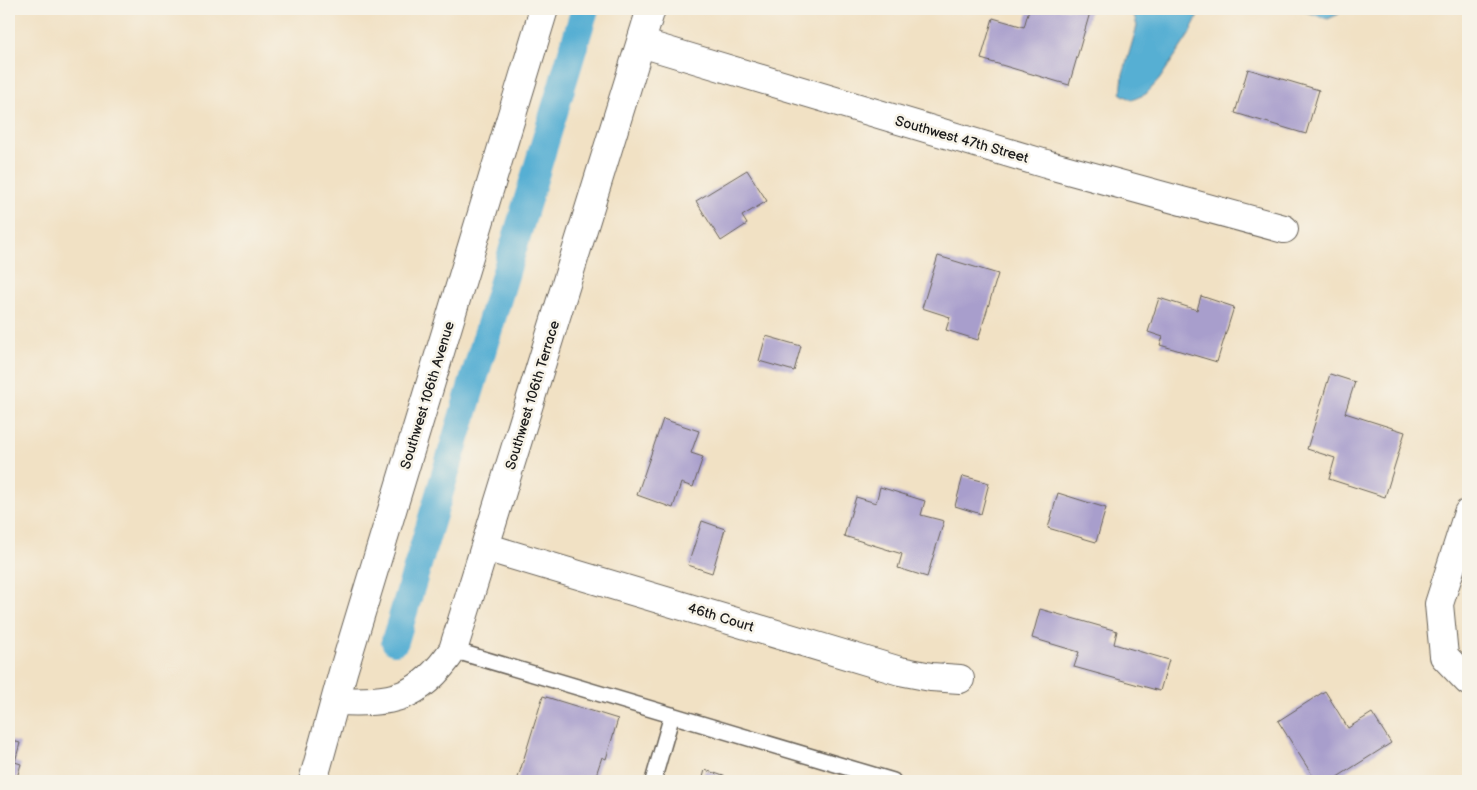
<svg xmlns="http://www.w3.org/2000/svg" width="1477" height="790" font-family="'Balsamiq Sans',sans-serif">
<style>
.water{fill:#56afd3;stroke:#396678}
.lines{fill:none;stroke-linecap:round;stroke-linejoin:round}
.canal{stroke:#56afd3;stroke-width:28}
.building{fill:#a89ecc}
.service-casing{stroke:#676157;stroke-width:18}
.minor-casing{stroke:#676157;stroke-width:30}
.service{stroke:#fff;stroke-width:15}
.minor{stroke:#fff;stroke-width:28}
.labels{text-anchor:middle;stroke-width:5;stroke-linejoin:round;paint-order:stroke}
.street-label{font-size:14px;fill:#1c1c1c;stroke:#f7f3e8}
</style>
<rect width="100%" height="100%" fill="#f7f3e8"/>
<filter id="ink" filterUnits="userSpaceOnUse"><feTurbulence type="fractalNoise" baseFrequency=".02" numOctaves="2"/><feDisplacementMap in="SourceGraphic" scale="10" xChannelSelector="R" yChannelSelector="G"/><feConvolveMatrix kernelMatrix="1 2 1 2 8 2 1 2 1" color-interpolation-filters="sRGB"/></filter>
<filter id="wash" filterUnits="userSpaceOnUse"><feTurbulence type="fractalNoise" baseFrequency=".0096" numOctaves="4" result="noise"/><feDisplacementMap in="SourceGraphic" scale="20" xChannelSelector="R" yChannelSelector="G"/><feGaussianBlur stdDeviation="1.12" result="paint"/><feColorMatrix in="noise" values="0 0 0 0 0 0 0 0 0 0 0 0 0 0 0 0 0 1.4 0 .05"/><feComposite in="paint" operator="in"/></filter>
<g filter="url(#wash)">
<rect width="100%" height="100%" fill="#f1e1c4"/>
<!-- water -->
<path class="water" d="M1132,9H1201L1189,35L1159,80L1146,94L1132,100L1121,94L1123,74L1137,26Z
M1297,9H1341L1339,14L1328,19Z"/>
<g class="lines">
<!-- canal -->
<path class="canal" d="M395,641L585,9"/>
</g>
<g id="blocks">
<!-- building -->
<path class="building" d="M1029,9H1091L1069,85L981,59L993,18L1024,27Z
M1248,69L1319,90L1306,134L1235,113Z
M747,170L767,201L742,216L747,224L721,241L696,201Z
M938,256L998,274L978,340L946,330L950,317L922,308Z
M1201,296L1234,307L1217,362L1160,345L1163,337L1148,332L1159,298L1197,310Z
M766,336L801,346L794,371L759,361Z
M1330,374L1355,382L1345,413L1405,432L1385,497L1329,479L1335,458L1307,449Z
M663,419L699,431L691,453L703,457L693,487L681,483L673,508L637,495Z
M963,476L989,483L981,514L955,506Z
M880,487L925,501L921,515L944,521L927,577L898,568L902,554L844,536L856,497L876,503Z
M1058,493L1106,508L1096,542L1048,528Z
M702,521L725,529L712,573L688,565Z
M1040,609L1117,631L1114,644L1169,660L1160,691L1074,667L1079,652L1032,638Z
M1325,691L1348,728L1372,713L1391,743L1331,781H1316L1278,721Z
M543,696L618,719L606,759L602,757L594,781H517Z
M9,740L20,743L15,762L21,764L16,781H9Z
M705,770L739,781H702Z"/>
</g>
</g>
<g filter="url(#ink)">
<use href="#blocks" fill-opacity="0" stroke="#676157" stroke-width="1"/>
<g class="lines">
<!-- service casing -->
<g class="service-casing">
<path id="service" d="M453,650L893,781
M653,781L672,715"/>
</g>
<!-- minor casing -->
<g class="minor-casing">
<path id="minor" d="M641,43L1046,164L1284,229
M1468,513L1439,604L1444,656L1468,681
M485,547L900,671L931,677L960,679
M336,701C392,703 419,700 453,650L651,9
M313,781L343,672L544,9"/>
</g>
<!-- service -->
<use href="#service" class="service"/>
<!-- minor -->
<use href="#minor" class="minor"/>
</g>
</g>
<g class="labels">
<!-- street labels -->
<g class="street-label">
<text transform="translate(962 139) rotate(16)" y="5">Southwest 47th Street</text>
<text transform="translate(427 395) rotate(-73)" y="5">Southwest 106th Avenue</text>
<text transform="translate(532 395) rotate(-73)" y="5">Southwest 106th Terrace</text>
<text transform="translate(721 617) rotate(17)" y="5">46th Court</text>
</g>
</g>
<!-- margin -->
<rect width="1477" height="790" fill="none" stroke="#f7f3e8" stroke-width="30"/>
</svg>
